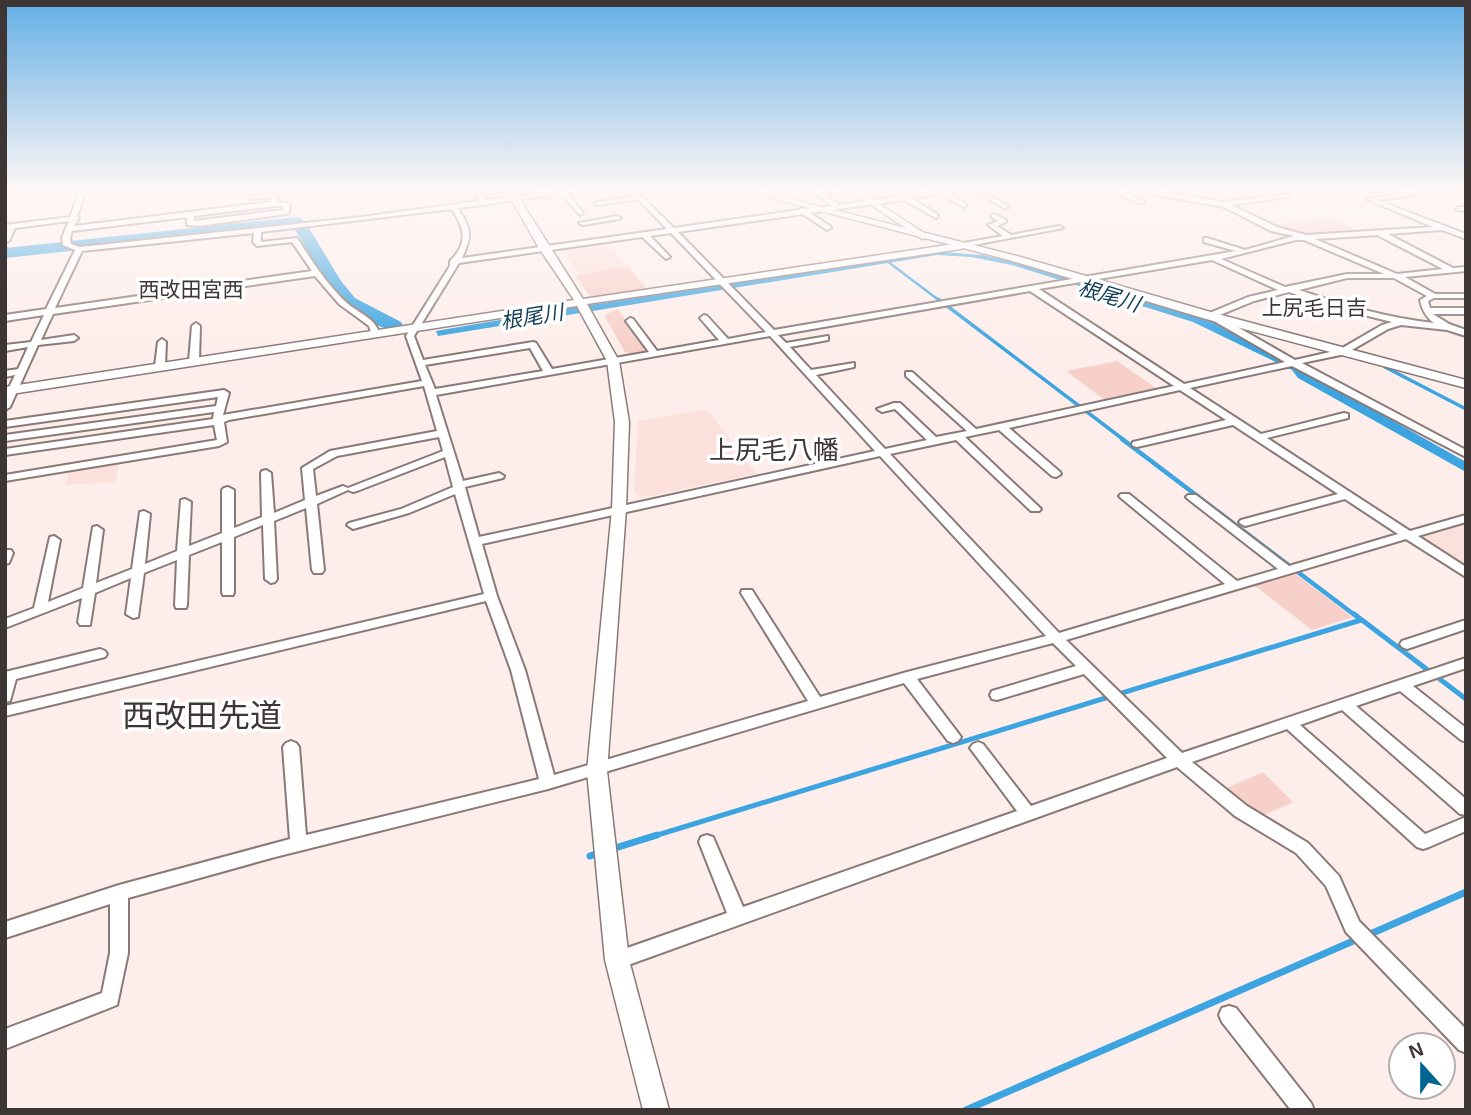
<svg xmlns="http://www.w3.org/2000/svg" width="1471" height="1115" font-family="Arial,'Noto Sans JP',sans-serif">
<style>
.built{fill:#fbe0dc}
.green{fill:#f8d0ca}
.water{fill:#3ca4e1}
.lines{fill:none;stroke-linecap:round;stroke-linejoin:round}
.stream-far4{stroke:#3ca4e1;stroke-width:2.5}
.stream-far3{stroke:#3ca4e1;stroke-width:3.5}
.stream-far2{stroke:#3ca4e1;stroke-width:4.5}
.stream-far1{stroke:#3ca4e1;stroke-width:5}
.stream{stroke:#3ca4e1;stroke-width:7}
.river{fill:#3ca4e1;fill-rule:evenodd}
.minor-casing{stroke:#8a7a77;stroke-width:4}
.tertiary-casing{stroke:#8a7a77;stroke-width:3}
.secondary-casing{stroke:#8a7a77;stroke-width:3}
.minor{fill:#fff;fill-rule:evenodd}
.tertiary{fill:#fff;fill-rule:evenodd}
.secondary{fill:#fff;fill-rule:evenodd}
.labels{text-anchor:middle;stroke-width:7;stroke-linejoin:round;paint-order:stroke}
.far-quarter-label{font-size:21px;fill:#3e3635;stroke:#fff}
.far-water-label{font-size:21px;font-style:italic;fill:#164059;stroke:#fff}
.quarter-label{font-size:26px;fill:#3e3635;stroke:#fff}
.near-quarter-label{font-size:32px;fill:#3e3635;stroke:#fff}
</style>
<rect width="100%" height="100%" fill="#fdeeeb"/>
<!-- built -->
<path class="built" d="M605,240L628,266L579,273L560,247Z
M707,409L756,474L640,498L634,491L638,421Z
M120,462L115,482L65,485L70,470Z
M1466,524V569L1418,538Z"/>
<!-- green -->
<path class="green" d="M1328,217L1362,232C1328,235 1306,237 1274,225Z
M628,266L648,291L600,298L589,295L575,275Z
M618,309L648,352L632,355L625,352L604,315Z
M1117,361L1159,390L1106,401L1066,371Z
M1293,572L1353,617L1312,630L1254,585Z
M1263,772L1293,802L1258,818L1220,791Z"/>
<!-- water -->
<path class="water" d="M944,252L982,255L1017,263L1220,323L1466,462V472L1298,378L1292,370L1193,322L1012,265L971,257L937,255L438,336L436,331L563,309Z"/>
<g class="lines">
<!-- stream-far4 -->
<path class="stream-far4" d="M887,261L940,301"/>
<!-- stream-far3 -->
<path class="stream-far3" d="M938,299L1124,440
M1385,367L1466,409"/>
<!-- stream-far2 -->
<path class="stream-far2" d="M1122,439L1356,616"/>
<!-- stream-far1 -->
<path class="stream-far1" d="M1354,614L1466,699
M651,837L1361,620"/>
<!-- stream -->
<path class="stream" d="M612,849L657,835
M590,856L601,852
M1368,935L1466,892
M966,1110L1360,938"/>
<!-- river -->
<path class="river" d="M297,217L302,219L309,228L341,281L355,298L401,322L403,326L401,330C391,332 384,328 375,324C326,303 320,267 293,227L5,258V248Z"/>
<!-- minor casing -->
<g class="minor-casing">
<path id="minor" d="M5,190H18L5,193Z
M80,190H86L77,216L79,218L74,226L271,202V198L249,199V197L251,196L274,194L277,196L278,202L290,204L289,212L286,214L199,226L187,225V217L72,231L70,238L71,244L80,247L361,217L479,201L474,190H480L485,200L560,190H576L567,193L583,213L580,215L561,194L458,208C471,229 473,234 462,258L667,229L638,199L597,205L594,203L634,196L629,190H635L674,228L799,210L802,208L806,209L832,206L815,193L828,190L835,191L824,194L839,205L942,190H961L960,191L949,193L966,204V206L964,207L941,194L912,198L938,215V217L936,218L904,200L810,213L830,226L831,228L827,230L803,214L678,232L774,330L1236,251L1204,242V238H1207L1245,250L1294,236L1271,231L1224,207L1139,192L1136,190H1148L1223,202L1289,194L1290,195L1287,197L1231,205L1277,227L1306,235L1433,227L1366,199L1424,190H1438L1435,192L1377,200L1466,234V239L1442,230L1388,234L1453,268L1466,267V271L1405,277L1435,294H1466V298H1434L1428,301L1430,308H1466V314H1433L1449,324L1466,330V336L1447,330L1401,325L1388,329L1345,354L1302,363L1466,450V457L1292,366L1190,388L1261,434L1344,413L1348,414V418L1267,438L1410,531L1466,515V522L1418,536L1466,567V577L1406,539L1066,640L1182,753L1466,658V668L1413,686L1466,728V742L1461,740L1400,691L1356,706L1466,799V815L1460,814L1342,710L1300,725L1425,834L1466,817V831L1429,847L1423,849L1417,847L1287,729L1192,762L1247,806L1308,843L1339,876L1359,921L1466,1029V1053L1459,1050L1346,932L1326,886L1296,853L1235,816L1177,767L617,969L610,966L608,960L610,954L727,913L699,842L701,837L707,835L713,837L743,907L1017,811L973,752L970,748L973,744L978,742L983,744L1031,806L1167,758L1084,674L997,700L992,699L990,695L992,691L1076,666L1053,643L917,679L958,733L961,737L958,741L953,743L948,741L904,683L548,789L275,857L128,898V953L117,1005L5,1049V1029L102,993L110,953V904L5,938V922L119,885L290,839L283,747L286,743L291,741L296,743L299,747L306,835L539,779L511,670L486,601L5,716V706L484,594L455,494L409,513L353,529L347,525L349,523L401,509L453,487L445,457L357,491L353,492L348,490L317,504L324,570L322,573H314L312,570L306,508L274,521L277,579L275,582L271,583L265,579L263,525L234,537V592L233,595H223L222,592V542L189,555L187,605L186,608H176L175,605L177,560L144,573L138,617L133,618L126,614L131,578L95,593L90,625H80L78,622L82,598L5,628V619L34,608L50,537L54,536L60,540L48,602L83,588L93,527L97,526L103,530L96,583L132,569L140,512L144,511L150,514L145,564L177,551L181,500L185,499L191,502L189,546L222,533V490L224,488L228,487L234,490V528L262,517L261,473L262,471L266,470L271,473L274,513L305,500L302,468L330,451L437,431L424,386L229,420L224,422L227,442L219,446L5,481V475L217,440L214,425L5,455V449L213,419L214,412L5,441V435L216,406L218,397L5,427V421L224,390L229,393L223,415L422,381L406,336L450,266V261C469,243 464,228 452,209L261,232V242L297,238C312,261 327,285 348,304C359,313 376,319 379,333L378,335H372L369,326L339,304L315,276L53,314L41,340L74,335L78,338L74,341L38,345L10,407L5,410V396L15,375L5,377V371L18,369L28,347L5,351V345L31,342L44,315L5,321V315L46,309L75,250L63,245L62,238L69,221L15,228L9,241L5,243V233L8,229H5V225L70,217ZM275,206H283V210L194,221V216ZM254,233L253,242L257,246L292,242L312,271L55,308L82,251ZM671,233L766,332L728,339L707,316L704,315L700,318L719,340L657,351L633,319L630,318L626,321L649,352L552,369L536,343L533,342L423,360L414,336L459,263L642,237L666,259L670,257L650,236ZM1379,235V236L1443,269L1397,274L1315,239ZM1296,240H1304L1384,274H1347L1285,287L1221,259ZM1212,260L1278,290L1248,297L1207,314V318L1214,317V321L1285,362L1184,384L1039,289ZM1347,278H1394L1427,296L1420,300C1422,310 1426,317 1434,323C1387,318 1343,305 1299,290ZM1030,291L1174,386L976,429L912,372H906V376L967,431L936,437L900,403H894L877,409L882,412L895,409L927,440L885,449L816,375L854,367V363L811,370L790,347L828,340V336L786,343L778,335ZM1289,292L1332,307L1392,322L1382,325L1339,350L1295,360L1220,317H1215L1254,301ZM770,336L875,451L479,537L465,487L503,478L504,476L499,473L463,481L436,395ZM530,348L543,371L435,389L425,365ZM1180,390L1226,420L1133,442L1132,444L1133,446L1137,447L1233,425L1338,494L1241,520L1239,522L1241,524L1245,526L1345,499L1398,534L1289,566L1196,495H1188L1186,497L1188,499L1278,569L1237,581L1129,494H1121L1119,496L1121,498L1225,584L1059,633L890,454L956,440L1031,511H1039L1041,509L1039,507L965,437L999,430L1052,476L1056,477L1061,474L1060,472L1009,428ZM439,437L443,451L348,488L343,486L316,496L313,469L337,456ZM880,456L1046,636L907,672L820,697L752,590H742L741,593L808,701L554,775L525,670L497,596L482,544Z
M972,190H979L1009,207L1004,208Z
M1119,191L1143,201L1144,202L1139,203L1117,194L1116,193Z
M1459,207H1466V211L1457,210L1456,209Z
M994,214L1006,220V222L997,226L1011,235L1059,226L1063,228L958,248V244L1003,236L988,225L998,221L991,216Z
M617,216L621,218L619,219L583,225L579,223Z
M196,323L200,326L199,361L194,364L189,361L192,326Z
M162,339L166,342L165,366L160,369L155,366L158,342Z
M5,550H11L13,553L9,563L5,564Z
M1466,620V629L1407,649L1402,647L1400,644L1402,641Z
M100,649L105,651L107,654L105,657L16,679L10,701L5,702V672Z
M1229,1006L1236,1008L1311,1103L1314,1110H1291L1222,1022L1219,1015L1222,1008Z"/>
</g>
<!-- tertiary casing -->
<g class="tertiary-casing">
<path id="tertiary" d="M506,190H514L583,299L961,243L966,246L961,249L587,304L619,361L629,422L626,509L607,771L629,960L669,1110H643L605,960L587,771L612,509L615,422L607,361L577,306L5,395V387L574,300L539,248Z
M849,190H858L930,237L922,239Z"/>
</g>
<!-- secondary casing -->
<g class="secondary-casing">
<path id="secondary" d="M741,190H755L1017,256L1214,313L1466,380V388L1206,319L1009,260Z"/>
</g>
<!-- minor -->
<use href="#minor" class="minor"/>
<!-- tertiary -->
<use href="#tertiary" class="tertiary"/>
<!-- secondary -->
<use href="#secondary" class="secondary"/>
</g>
<!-- sky -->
<linearGradient id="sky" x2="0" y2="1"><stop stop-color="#63aee5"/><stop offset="0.55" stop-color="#fef7f6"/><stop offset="1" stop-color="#fef7f6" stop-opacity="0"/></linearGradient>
<rect width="1471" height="346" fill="url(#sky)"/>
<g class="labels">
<!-- far-quarter labels -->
<g class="far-quarter-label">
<text x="191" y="297">西改田宮西</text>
<text x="1314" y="315">上尻毛日吉</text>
</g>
<!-- far-water labels -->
<g class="far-water-label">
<text transform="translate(1109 296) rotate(17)" y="7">根尾川</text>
<text transform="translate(532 317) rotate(-9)" y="7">根尾川</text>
</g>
<!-- quarter labels -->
<g class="quarter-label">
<text x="774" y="459">上尻毛八幡</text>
</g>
<!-- near-quarter labels -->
<g class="near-quarter-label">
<text x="202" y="727">西改田先道</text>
</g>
</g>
<!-- border -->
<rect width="1471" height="1115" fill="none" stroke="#3e3635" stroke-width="14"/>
<!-- north arrow -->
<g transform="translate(1422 1066) rotate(339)"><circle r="33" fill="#ffffff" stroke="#b2afae" stroke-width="2"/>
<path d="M0-5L12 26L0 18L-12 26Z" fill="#006593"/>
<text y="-10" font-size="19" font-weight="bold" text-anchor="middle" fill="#3e3635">N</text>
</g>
</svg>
